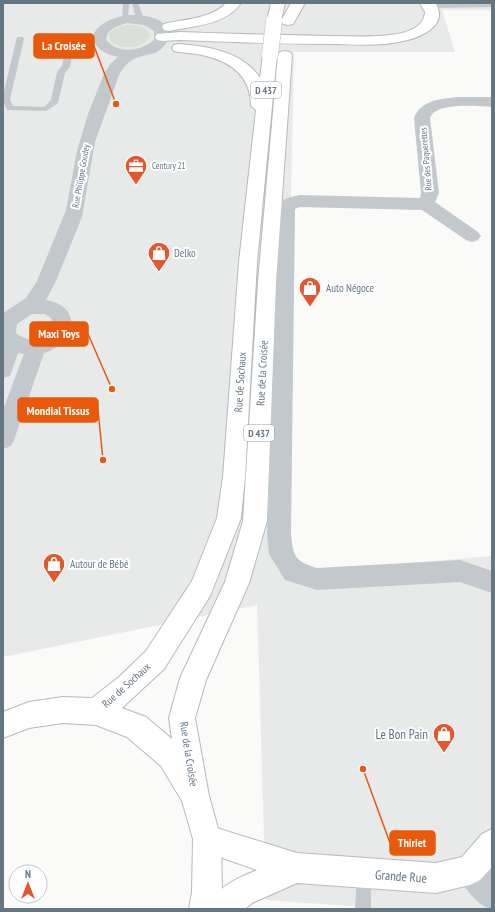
<svg xmlns="http://www.w3.org/2000/svg" width="495" height="912" font-family="'PT Sans Narrow',sans-serif">
<style>
.built{fill:#e8e9e9}
.green{fill:#dadfd7}
.lines{fill:none;stroke-linecap:round;stroke-linejoin:round}
.secondary-casing{stroke:#b3babf;stroke-width:2}
.primary-casing{stroke:#b5babe;stroke-width:2}
.lane{fill:#c3c8cc;fill-rule:evenodd}
.street{fill:#c3c8cc;fill-rule:evenodd}
.secondary{fill:#fff;fill-rule:evenodd}
.primary{fill:#fff;fill-rule:evenodd}
.primary-bridge-casing{stroke:#b5babe;stroke-width:17;stroke-linecap:butt}
.primary-bridge{stroke:#fff;stroke-width:16}
.labels{text-anchor:middle;stroke-width:4;stroke-linejoin:round;paint-order:stroke}
.far-street-label{font-size:9px;fill:#657683;stroke:#fff}
.far-poi-label{font-size:9px;fill:#657683;stroke:#fff;text-anchor:start}
.shield{fill:#fff;stroke:#939fa8;stroke-width:1}
.shield-label{font-size:10px;font-weight:bold;fill:#657683}
.poi-label{font-size:11px;fill:#657683;stroke:#fff;text-anchor:start}
.street-label{font-size:11px;fill:#657683;stroke:#fff}
.near-poi-label{font-size:13px;fill:#657683;stroke:#fff;text-anchor:end}
.near-street-label{font-size:13px;fill:#657683;stroke:#fff}
.leader{fill:none;stroke:#e8590c;stroke-width:1.5}
.callout-dot{fill:#e8590c;stroke:#fff;stroke-width:1.5}
.callout{fill:#e8590c;stroke:#e8590c;stroke-width:1.5}
.callout-label{font-size:12px;text-anchor:middle;font-weight:bold;fill:#fff}
</style>
<rect width="100%" height="100%" fill="#fafaf8"/>
<!-- built -->
<path class="built" d="M3,3H492V10H442L455,52H294L283,574L492,556V909H389L266,900L257,605L3,657Z"/>
<!-- green -->
<path class="green" d="M128,25C137,25 147,26 150,35C145,50 121,50 110,41L109,34C114,28 120,26 128,25Z"/>
<g class="lines">
<!-- secondary casing -->
<g class="secondary-casing">
<path id="secondary" d="M207,825L297,853L436,863L462,857L482,834L492,829V867L480,880L470,885L436,893L297,883L252,903L245,909H208C217,886 236,879 257,870L197,849L193,839L197,829Z"/>
</g>
<!-- primary casing -->
<g class="primary-casing">
<path id="primary" d="M226,3H241C226,25 193,26 169,31L164,30L162,27L164,24C184,19 212,19 226,3Z
M271,3H285L281,21L291,3H305L293,24L288,25L283,24L281,21L279,24L274,25L269,24L267,21Z
M420,3H435C450,25 420,38 403,41C379,47 353,44 330,44C280,44 230,42 180,40L162,41L157,40L155,37L157,34L180,32C231,34 281,35 332,36C355,36 380,38 402,33C413,30 424,25 425,12Z
M179,44C208,46 243,52 260,78L263,55L265,52L270,51L275,52L277,55L257,262L245,477L241,518L210,596L164,669L122,708L146,717L172,739L169,718L180,678L225,582L243,521L258,282L278,55L280,52L285,51L290,52L292,55L276,282L267,521L249,583L206,680L195,718L209,796L221,839L222,892L219,909H189L192,892L193,839L182,801L161,766L127,737L96,725L63,723L29,728L3,738V712L29,702L63,697L92,698L119,677L146,651L192,581L217,518L223,477L239,262L256,110L251,106C251,75 230,61 202,55C193,53 183,53 174,51L172,48L174,45Z"/>
</g>
<!-- lane -->
<path class="lane" d="M123,3H129L128,20L122,19Z
M132,3H138L144,19L142,20L136,19Z
M492,3V7L430,8L427,6L430,4Z
M68,36H74L75,38L70,67L65,73L58,103L46,111L7,110L3,101V95L17,37H23L24,39L10,99L13,106L44,107L51,100L57,72L62,66Z
M364,867L369,869L371,874V909H355L357,874L359,869Z"/>
<!-- street -->
<path class="street" d="M126,15C138,15 156,15 165,25C173,35 166,48 155,53C148,55 140,56 134,59C126,63 121,70 118,78L95,142L82,217L56,281L46,300C84,307 76,343 44,353L14,440L11,446L3,449V410L24,354L18,353L10,376L3,378V313L26,298L37,281L66,210L77,151L88,114L104,74L111,63L118,57C105,54 98,50 92,39C96,23 111,19 126,15ZM127,23L144,25L154,31V40C142,51 116,55 106,39C108,28 118,26 127,23ZM32,314H45L51,318L53,325C47,341 29,344 16,333L17,324Z
M458,97H492V107C477,106 436,102 430,118L439,193L435,202L478,232L481,236L478,240L472,242L466,240L422,210L300,207L295,209L291,534C293,557 295,561 317,568L460,560L492,571V593L460,582L317,590L285,580L269,554L267,534L277,206C282,198 291,197 300,195L420,198L421,193L414,118C421,100 440,99 458,97Z
M470,855L480,860L492,872V909C477,907 461,883 455,870L460,860Z"/>
<!-- secondary -->
<use href="#secondary" class="secondary"/>
<!-- primary -->
<use href="#primary" class="primary"/>
<!-- primary-bridge casing -->
<g class="primary-bridge-casing">
<path id="primary-bridge" d="M270,55L274,21"/>
</g>
<!-- primary-bridge -->
<use href="#primary-bridge" class="primary-bridge"/>
</g>
<!-- icons -->
<defs>
<g id="office-pin" transform="scale(1.15)"><path d="M0 17L-7.5 6A9.5 9.5 0 1 1 7.5 6Z" fill="#e4572e" stroke="#fff"/><path d="M-6-3h4V-5.5h4V-3h4V5H-6ZM-1-4.5V-3h2v-1.5ZM-6 0V1H6V0Z" fill="#fff"/></g>
<g id="shop-pin" transform="scale(1.15)"><path d="M0 17L-7.5 6A9.5 9.5 0 1 1 7.5 6Z" fill="#e4572e" stroke="#fff"/><path d="M-5-2.5h2.3a2.7 3.5 0 0 1 5.4 0H5L5.5 6h-11ZM-1.5-2.5h3a1.5 2.3 0 0 0-3 0Z" fill="#fff"/></g>
</defs>
<g fill-rule="evenodd">
<use href="#office-pin" x="136" y="166"/>
<use href="#shop-pin" x="159" y="253"/>
<use href="#shop-pin" x="310" y="288"/>
<use href="#shop-pin" x="54" y="564"/>
<use href="#shop-pin" x="444" y="734"/>
</g>
<g class="labels">
<!-- far-street labels -->
<g class="far-street-label">
<text transform="translate(426 159) rotate(-95)" y="3">Rue des Paquerettes</text>
<text transform="translate(81 176) rotate(-80)" y="3">Rue Philippe Goudey</text>
</g>
<!-- far-poi labels -->
<g class="far-poi-label">
<text x="152" y="169">Century 21</text>
</g>
<!-- shield labels -->
<g class="shield">
<rect x="251" y="82" width="30" height="16" rx="3"/>
<rect x="244" y="425" width="30" height="16" rx="3"/>
</g>
<g class="shield-label">
<text x="266" y="94">D 437</text>
<text x="259" y="437">D 437</text>
</g>
<!-- poi labels -->
<g class="poi-label">
<text x="174" y="257">Delko</text>
<text x="326" y="292">Auto Négoce</text>
<text x="70" y="568">Autour de Bébé</text>
</g>
<!-- street labels -->
<g class="street-label">
<text transform="translate(262 373) rotate(-87)" y="4">Rue de la Croisée</text>
<text transform="translate(240 382) rotate(-86)" y="4">Rue de Sochaux</text>
<text transform="translate(126 685) rotate(-42)" y="4">Rue de Sochaux</text>
<text transform="translate(189 754) rotate(81)" y="4">Rue de la Croisée</text>
</g>
<!-- near-poi labels -->
<g class="near-poi-label">
<text x="428" y="739">Le Bon Pain</text>
</g>
<!-- near-street labels -->
<g class="near-street-label">
<text transform="translate(401 876) rotate(4)" y="5">Grande Rue</text>
</g>
</g>
<!-- callouts -->
<path class="leader" d="M116 104L94 46M112 389L88 334M103 460L98 410M363 769L390 843"/>
<g class="callout-dot">
<circle cx="116" cy="104" r="4"/>
<circle cx="112" cy="389" r="4"/>
<circle cx="103" cy="460" r="4"/>
<circle cx="363" cy="769" r="4"/>
</g>
<g class="callout">
<rect x="34" y="34" width="60" height="24" rx="4"/>
<rect x="30" y="322" width="58" height="24" rx="4"/>
<rect x="18" y="398" width="80" height="24" rx="4"/>
<rect x="390" y="831" width="45" height="24" rx="4"/>
</g>
<g class="callout-label">
<text x="64" y="50">La Croisée</text>
<text x="59" y="338">Maxi Toys</text>
<text x="58" y="415">Mondial Tissus</text>
<text x="412" y="847">Thiriet</text>
</g>
<!-- border -->
<rect width="495" height="912" fill="none" stroke="#657683" stroke-width="8"/>
<!-- north arrow -->
<g transform="translate(28 884)"><circle r="19" fill="#ffffff" stroke="#c1c8cd"/>
<path d="M0-3L7 15L0 10L-7 15Z" fill="#e4572e"/>
<text y="-6" font-size="11" font-weight="bold" text-anchor="middle" fill="#657683">N</text>
</g>
</svg>
